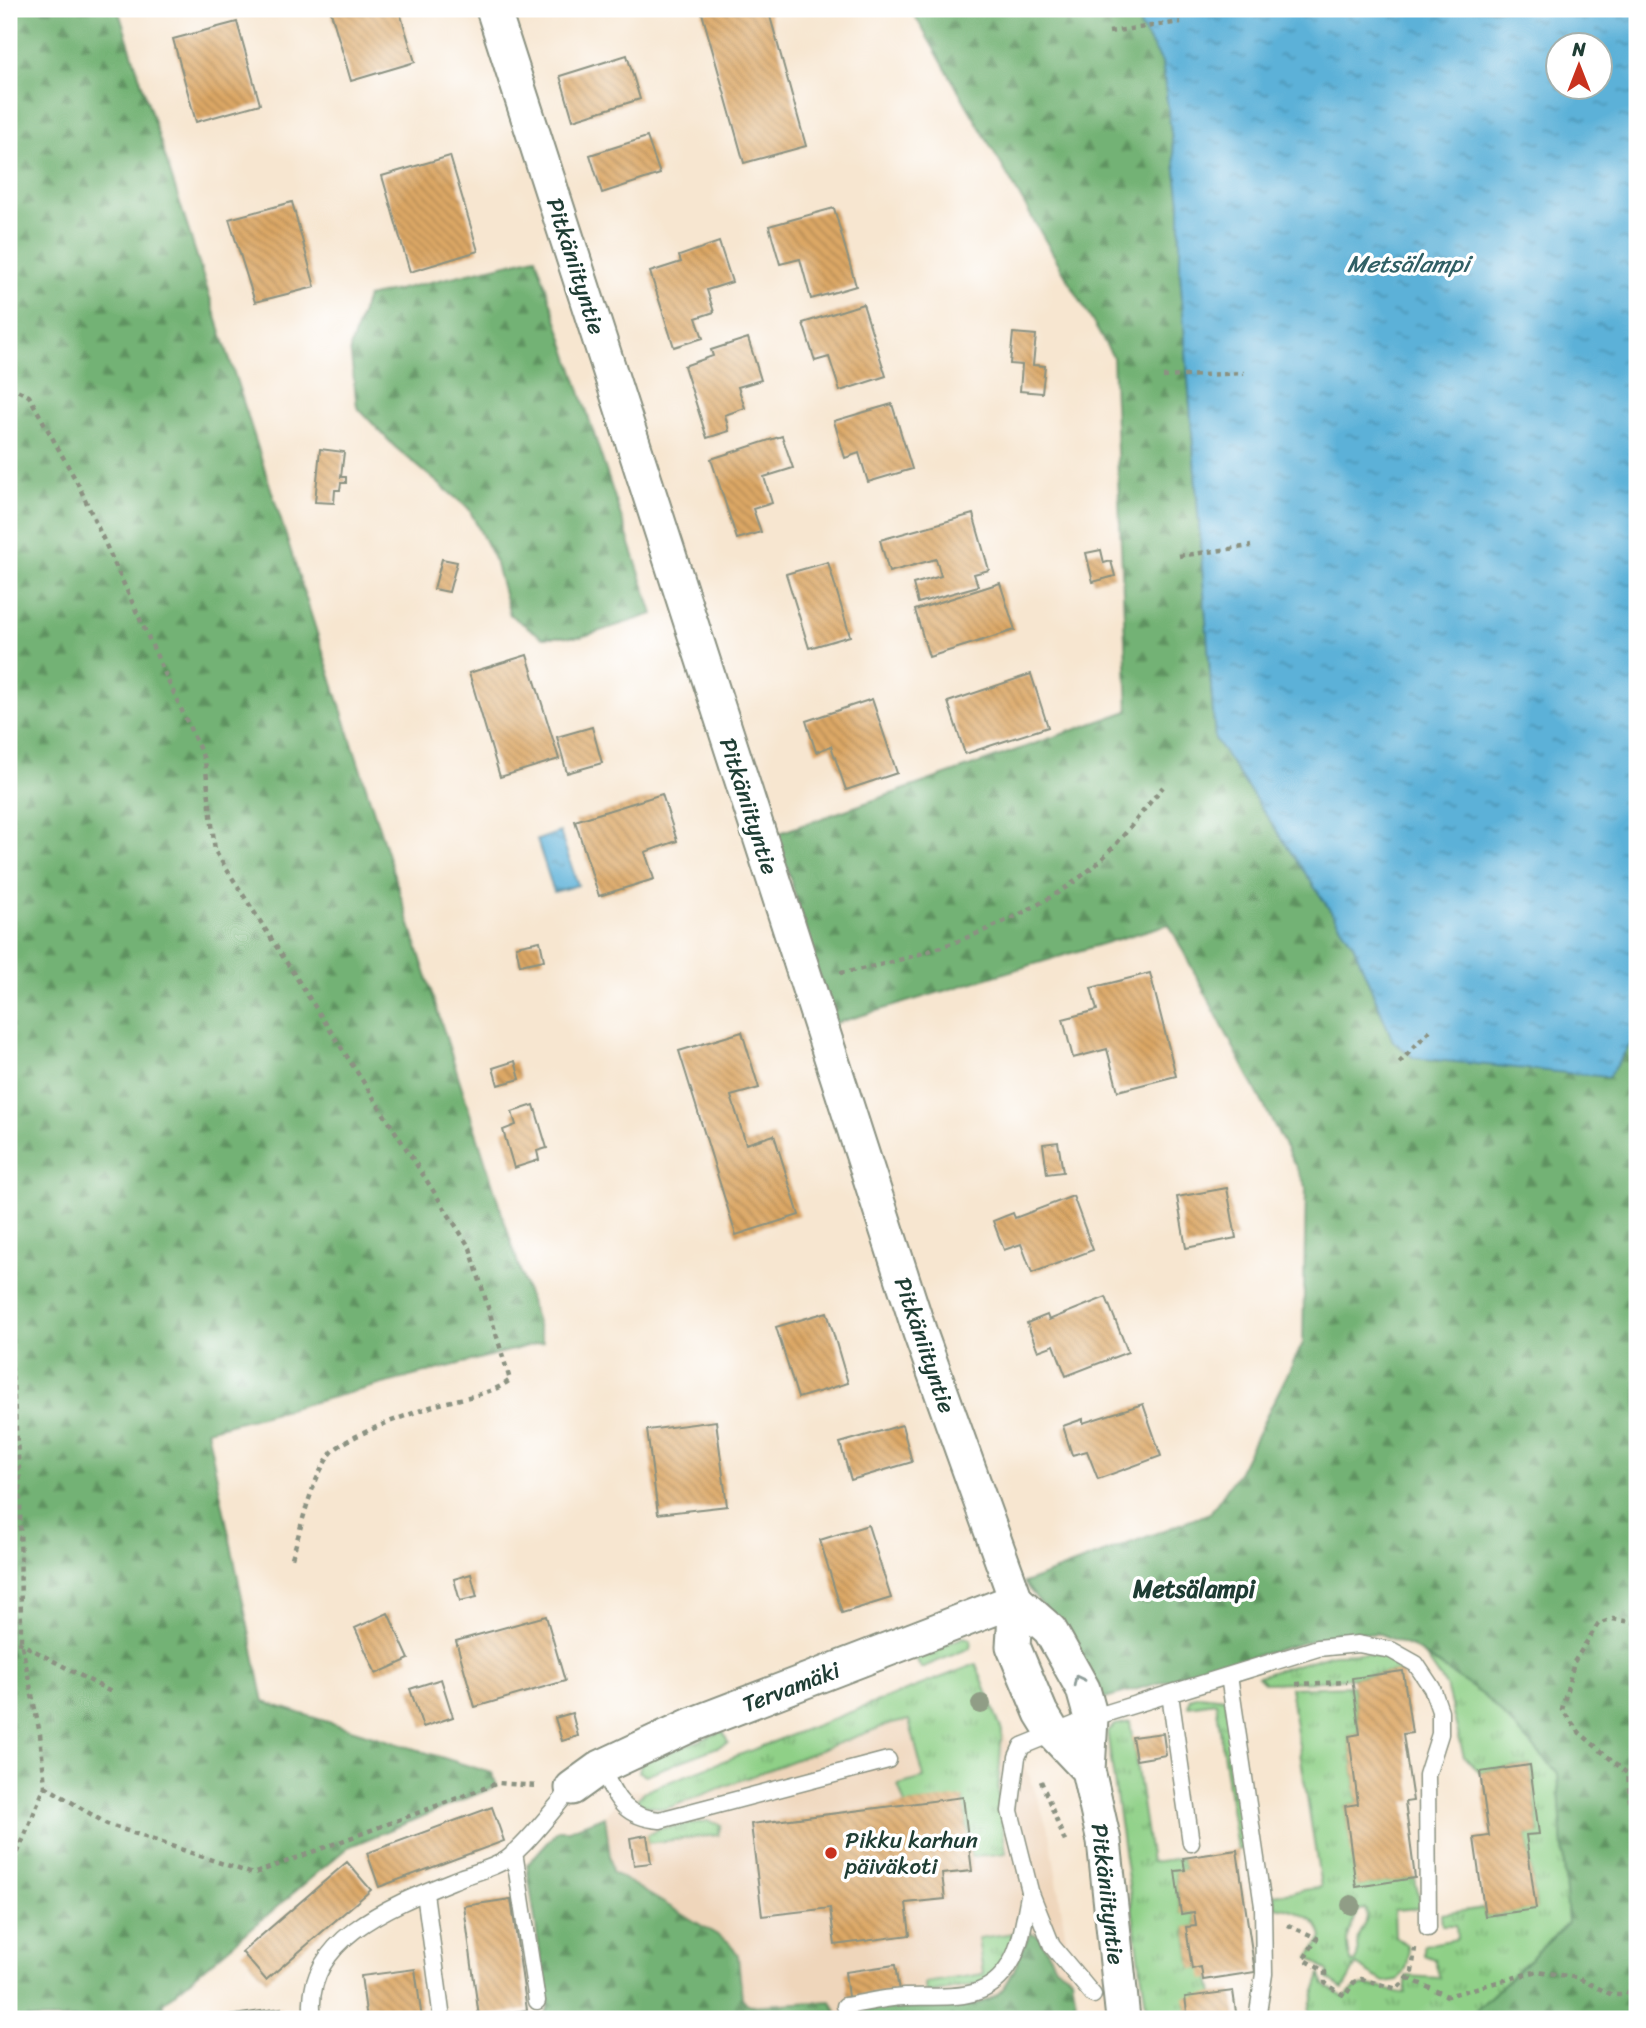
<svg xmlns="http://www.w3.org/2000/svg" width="1646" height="2028" font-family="Sriracha,sans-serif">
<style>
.built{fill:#efd6bb}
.grass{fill:url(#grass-tufts);stroke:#57865e;stroke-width:2;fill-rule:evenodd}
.forest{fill:url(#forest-firs);stroke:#497854;stroke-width:2}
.water{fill:url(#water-ripples);stroke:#3e7786;stroke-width:2;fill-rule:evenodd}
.building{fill:url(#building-back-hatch)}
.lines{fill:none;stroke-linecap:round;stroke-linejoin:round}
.lane-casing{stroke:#8b9282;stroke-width:19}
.street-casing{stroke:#8b9282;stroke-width:37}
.path{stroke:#8b9282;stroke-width:4.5;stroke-dasharray:5 5;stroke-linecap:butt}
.lane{stroke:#fff;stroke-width:16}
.street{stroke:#fff;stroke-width:33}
.tree{fill:#909d86}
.oneway{stroke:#8f9e9a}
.poi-dot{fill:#c8321e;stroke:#fff;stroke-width:2.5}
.labels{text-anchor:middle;stroke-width:7;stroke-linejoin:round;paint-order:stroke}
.street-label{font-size:23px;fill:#1f3d34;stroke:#fff}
.poi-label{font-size:23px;fill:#1f3d34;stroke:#fff;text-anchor:start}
.water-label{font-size:24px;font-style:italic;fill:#316065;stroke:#fff}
.neighbourhood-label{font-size:24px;font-weight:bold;fill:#1f3d34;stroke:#fff}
</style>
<defs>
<pattern id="grass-tufts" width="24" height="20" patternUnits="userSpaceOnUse" patternTransform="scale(1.75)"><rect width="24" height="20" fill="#8fd087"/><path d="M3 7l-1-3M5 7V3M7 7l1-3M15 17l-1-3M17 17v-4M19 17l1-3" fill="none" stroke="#74aa6f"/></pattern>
<pattern id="forest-firs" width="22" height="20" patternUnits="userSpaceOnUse" patternTransform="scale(1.75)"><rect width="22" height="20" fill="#73b274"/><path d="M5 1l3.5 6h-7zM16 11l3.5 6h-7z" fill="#5e9260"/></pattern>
<pattern id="water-ripples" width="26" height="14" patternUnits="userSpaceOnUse" patternTransform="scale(1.75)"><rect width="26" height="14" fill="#5cb1d8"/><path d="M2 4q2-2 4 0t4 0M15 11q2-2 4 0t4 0" fill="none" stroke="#4b91b0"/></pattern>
<pattern id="building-back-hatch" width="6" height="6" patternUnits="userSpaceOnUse" patternTransform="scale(1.75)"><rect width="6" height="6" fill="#dca765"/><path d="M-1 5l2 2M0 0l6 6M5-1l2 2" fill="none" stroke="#b28954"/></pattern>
</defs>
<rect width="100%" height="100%" fill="#fff"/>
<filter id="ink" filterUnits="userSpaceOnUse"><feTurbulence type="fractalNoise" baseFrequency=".0143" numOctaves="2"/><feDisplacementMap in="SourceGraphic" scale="14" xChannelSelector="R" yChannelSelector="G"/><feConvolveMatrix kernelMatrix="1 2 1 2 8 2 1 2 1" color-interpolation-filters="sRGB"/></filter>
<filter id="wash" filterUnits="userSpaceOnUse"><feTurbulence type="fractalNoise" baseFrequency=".00686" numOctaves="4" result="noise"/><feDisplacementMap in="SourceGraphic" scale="28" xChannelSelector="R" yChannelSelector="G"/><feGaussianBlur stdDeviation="1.57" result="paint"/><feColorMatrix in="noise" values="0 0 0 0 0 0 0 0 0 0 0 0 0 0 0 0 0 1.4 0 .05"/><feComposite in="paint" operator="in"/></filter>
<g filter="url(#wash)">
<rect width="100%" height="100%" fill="#f7e6d0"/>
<!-- built -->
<path class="built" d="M976,1664L1002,1731L1031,1779L1050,1835L1076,2003L979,2019H721L681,1912L612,1872L605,1816L626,1790L645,1791Z"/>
<!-- grass -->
<path class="grass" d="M964,1637L971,1639L970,1648L921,1668L915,1656Z
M1363,1653L1386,1657L1403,1671L1324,1681L1265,1683L1258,1676L1333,1654Z
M1426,1657L1486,1697L1558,1773L1568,1923L1467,2019H1311L1309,2009L1321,1974L1324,1985L1345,1998C1365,1973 1380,1992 1405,1993L1407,1976L1440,1978L1434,1959L1424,1955V1945L1457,1939L1456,1925H1442L1441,1914L1484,1908L1485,1916L1536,1908L1526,1835L1539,1833L1530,1765L1480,1772L1464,1757L1446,1686Z
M976,1664L1002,1731L998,1790L1006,1853L971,1857L963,1798L905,1805L898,1785L924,1778L909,1720L884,1726L665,1809L644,1805L637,1799L645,1791Z
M1353,1686L1360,1734L1349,1736L1358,1804L1345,1806L1357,1886L1415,1878L1421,1908L1394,1910L1395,1936L1407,1945C1409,1959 1409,1970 1398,1980L1384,1982L1356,1965L1343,1989L1328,1979V1971L1309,1957L1322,1938C1319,1917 1294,1910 1276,1907L1274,1895L1321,1887L1290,1688ZM1365,1909C1371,1921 1361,1926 1358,1937C1356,1946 1359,1954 1356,1962L1352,1963C1344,1943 1349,1928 1359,1910Z
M1198,1695L1225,1698L1248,1847L1237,1850L1216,1702L1188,1706L1190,1698Z
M1130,1722L1151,1862L1183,1858L1185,1870L1175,1872L1181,1913L1194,1912L1196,1926L1186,1928L1192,1968L1201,1967L1210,1979L1213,1994L1187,2012L1176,2014L1177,2019H1148L1107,1732L1115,1725Z
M723,1731L728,1743L646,1775L639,1772L641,1763Z
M708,1821L721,1825L718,1835L648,1843L647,1835L658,1829Z
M1014,1933L1009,1953L990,1982L926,1994L925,1983L983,1974L978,1938Z"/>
<!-- forest -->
<path class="forest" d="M9,9H118L543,1342L207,1430L264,1702L492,1773L497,1786L348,1847L164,2002V2019H9Z
M911,9H1140V25L1162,62L1180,202V272L1215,739L1353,944L1393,1041L1607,1077L1637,1035V2019H1467L1568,1923L1558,1773L1486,1697L1414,1648L1380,1634L1338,1633L1098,1700L1063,1631L1024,1583L1210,1513L1239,1471L1303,1343L1306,1186L1169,924L833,1024L777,834L1128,711L1113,357Z
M536,257L653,614L581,637H542L510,615L495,561L469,509L395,447L357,407L350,348L367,297Z
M605,1816L612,1872L729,1942L738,1956L742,1998L749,2006L831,2001L838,2015C861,2011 885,2004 908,2003C935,2001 980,2015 1002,1990C1016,1974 1019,1951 1031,1933L1040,1936L1055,1966L1072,1977L1076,2003L979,2019H542L548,2008L527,1865L558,1830H569Z"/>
<!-- water -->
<path class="water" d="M1140,9H1637V1035L1608,1077L1414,1058L1393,1041L1353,944L1215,739L1180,272V202L1162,62L1140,25ZM1558,46H1600V88H1558Z
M560,832L578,885L554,892L537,840Z"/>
<g id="blocks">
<!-- building -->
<path class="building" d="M330,9H399L415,62L351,81Z
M718,9H768L806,146L744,163L702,13Z
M237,22L260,104L196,122L173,39Z
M627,55L640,99L573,120L560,76Z
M647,137L660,174L602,193L590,155Z
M450,156L478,251L410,272L382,176Z
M292,202L315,287L255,302L229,219Z
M834,208L856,286L811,299L800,259L780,264L769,226Z
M719,242L732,282L707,290L714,312L696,318L703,338L674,347L650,272L681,262L679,256Z
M863,304L886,376L840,391L829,357L815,361L803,323Z
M1013,333L1036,335L1033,365L1045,366L1042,393L1020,391L1022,365L1010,364Z
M748,338L761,380L738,387L745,408L725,415L729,431L707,438L684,366L713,356L711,350Z
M892,404L912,469L868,482L859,453L845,458L834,421Z
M782,436L793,468L764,477L772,503L753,509L761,532L737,539L711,459Z
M320,449L344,452L341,477H346V483H341L340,490H335L334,503L315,502Z
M973,514L989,570L974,574L978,586L918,603L913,584L941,576L936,559L889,572L880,540Z
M1101,550L1104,563L1111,561L1115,576L1093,582L1086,553Z
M442,559L457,562L449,592L434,589Z
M828,562L850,636L809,648L786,574Z
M1000,583L1015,630L929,657L915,610Z
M527,655L559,759L500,777L469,673Z
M1031,674L1048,727L965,754L948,702Z
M872,699L897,773L846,790L831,746L816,752L806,721Z
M592,727L602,763L567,773L557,737Z
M662,794L677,841L645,852L654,879L599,896L575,821Z
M540,941L544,960L520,965L516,946Z
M1150,973L1176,1076L1118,1091L1107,1049L1073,1058L1063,1019L1097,1010L1091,988Z
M742,1032L759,1088L731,1096L746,1144L774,1135L799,1215L736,1235L679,1051Z
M515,1061L520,1079L498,1085L493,1068Z
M534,1105L547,1148L537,1151L539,1160L514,1168L503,1130L516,1125L512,1112Z
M1058,1142L1063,1172L1047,1174L1043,1144Z
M1227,1188L1236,1238L1186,1248L1177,1197Z
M1073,1196L1093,1250L1032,1273L1021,1244L1004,1250L993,1221L1013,1213L1015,1218Z
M1106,1297L1128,1352L1066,1376L1054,1345L1038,1351L1027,1323L1047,1315L1049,1320Z
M827,1312L848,1383L798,1398L776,1327Z
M1143,1404L1161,1456L1098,1479L1087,1451L1072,1455L1063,1426L1083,1419V1423Z
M716,1421L727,1506L658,1514L647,1430Z
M902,1425L912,1462L851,1480L840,1443Z
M868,1525L891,1598L842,1613L820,1540Z
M471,1574L477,1597L460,1601L454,1579Z
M388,1613L409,1659L376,1674L355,1628Z
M546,1616L565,1681L475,1707L456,1641Z
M1403,1671L1412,1733L1403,1734L1413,1801L1405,1802L1415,1878L1356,1887L1345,1806L1358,1804L1349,1736L1360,1734L1352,1678Z
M441,1679L453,1717L423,1727L410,1689Z
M572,1713L578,1736L562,1741L555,1718Z
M1163,1733L1166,1755L1136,1760L1132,1737Z
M1530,1765L1539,1834L1526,1835L1536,1909L1485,1916L1474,1838L1489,1836L1480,1772Z
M963,1797L972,1871L942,1874L945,1899L906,1903L910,1935L835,1945L830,1908L762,1916L751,1824Z
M492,1807L504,1841L379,1887L367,1853Z
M647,1835L651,1863L634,1865L630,1838Z
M1237,1850L1255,1972L1203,1980L1201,1967L1192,1969L1186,1927L1196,1926L1194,1912L1181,1914L1175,1871L1185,1870L1183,1858Z
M347,1862L371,1890L266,1980L242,1952Z
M511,1899L527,2010L479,2017L464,1906Z
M895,1965L899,1991L848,1997L845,1972Z
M415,1969L422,2019H367L361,1976Z
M1233,1991L1237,2019H1177L1176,2014L1187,2012L1185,1997Z
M281,2008L283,2019H228L227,2016Z"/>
</g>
</g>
<g filter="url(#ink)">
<use href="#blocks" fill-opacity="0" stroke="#8b9282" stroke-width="2"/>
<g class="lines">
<!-- lane casing -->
<g class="lane-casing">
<path id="lane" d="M1229,1676L1263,1906L1264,1974L1257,2019
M1170,1694L1191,1843
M601,1767C616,1798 623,1817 660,1820L888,1760
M514,1852L537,2001
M425,1893L442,2019
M1093,1995L1052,1946L1030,1891L1010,1811L1017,1757L1022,1746L1091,1718L1318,1648L1358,1644L1391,1650L1416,1664L1432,1688L1440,1711V1734L1427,1775L1428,1928
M845,2006C864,2003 884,1998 904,1997C944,1995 986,2005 1010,1964C1022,1945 1025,1913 1030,1891
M313,2019C300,1937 400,1902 462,1877C476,1872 494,1868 507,1859C527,1845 554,1808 572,1788"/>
</g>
<!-- street casing -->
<g class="street-casing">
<path id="street" d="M493,9L920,1333L1016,1600L1013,1646L1041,1713L1054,1734L1088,1770
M1016,1600L1050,1630L1083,1689L1091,1718L1088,1770L1104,1841L1123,2019
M572,1788L601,1767L691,1725L1016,1600"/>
</g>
<!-- path -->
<path class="path" d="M1109,32L1181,22
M1163,377L1244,373
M9,386L29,396L78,484L205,761L215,851L470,1248L510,1380C491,1395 464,1397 440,1404C417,1411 349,1435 333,1451C311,1477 301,1529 291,1561
M1179,556L1251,546
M840,973C920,960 1031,920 1093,867C1119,845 1140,813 1163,787
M1399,1063L1433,1027
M9,1326L20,1484L21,1641L40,1734L45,1786L9,1874
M1637,1623L1613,1619L1598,1624L1574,1662L1562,1710L1580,1733L1628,1774L1630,1803L1637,1813
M9,1637L111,1692
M1296,1684L1347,1682
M1041,1781L1066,1844
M45,1786L107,1824L253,1874L498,1783L537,1786
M1288,1925L1317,1938L1304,1959L1325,1972V1983L1345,1996L1354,1982L1361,1979L1397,1989L1412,1972L1415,1948
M1408,1978L1447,1996L1538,1971L1578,1978L1612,1995H1626L1637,1970"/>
<!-- lane -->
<use href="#lane" class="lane"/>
<!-- street -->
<use href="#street" class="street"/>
</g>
<!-- trees -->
<g class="tree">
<circle cx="981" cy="1704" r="10"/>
<circle cx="1351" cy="1905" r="10"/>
</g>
<!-- one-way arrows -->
<defs><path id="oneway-chevron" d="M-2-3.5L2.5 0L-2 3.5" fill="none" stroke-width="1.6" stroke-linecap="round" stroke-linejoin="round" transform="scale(1.75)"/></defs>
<use class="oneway" href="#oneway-chevron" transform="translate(1078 1680) rotate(-117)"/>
</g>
<!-- markers -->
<circle class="poi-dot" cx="831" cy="1853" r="7"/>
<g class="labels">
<!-- street labels -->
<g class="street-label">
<text transform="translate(576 266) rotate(72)" y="8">Pitkäniityntie</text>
<text transform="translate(749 806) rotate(72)" y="8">Pitkäniityntie</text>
<text transform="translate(925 1345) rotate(71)" y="8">Pitkäniityntie</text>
<text transform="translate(791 1687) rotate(-21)" y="8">Tervamäki</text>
<text transform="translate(1108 1894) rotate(83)" y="8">Pitkäniityntie</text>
</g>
<!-- poi labels -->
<g class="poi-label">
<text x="845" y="1848">Pikku karhun<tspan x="845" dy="26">päiväkoti</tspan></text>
</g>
<!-- water labels -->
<g class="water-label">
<text x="1408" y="272">Metsälampi</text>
</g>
<!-- neighbourhood labels -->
<g class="neighbourhood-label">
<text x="1194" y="1597">Metsälampi</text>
</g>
</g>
<!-- margin -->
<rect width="1646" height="2028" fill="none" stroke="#fff" stroke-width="35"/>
<!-- north arrow -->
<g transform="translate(1579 66)"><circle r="33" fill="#ffffff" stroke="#a5b1ae" stroke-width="2"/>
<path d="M0-5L12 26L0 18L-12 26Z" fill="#c8321e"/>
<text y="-10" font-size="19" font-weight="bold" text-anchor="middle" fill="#1f3d34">N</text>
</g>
</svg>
